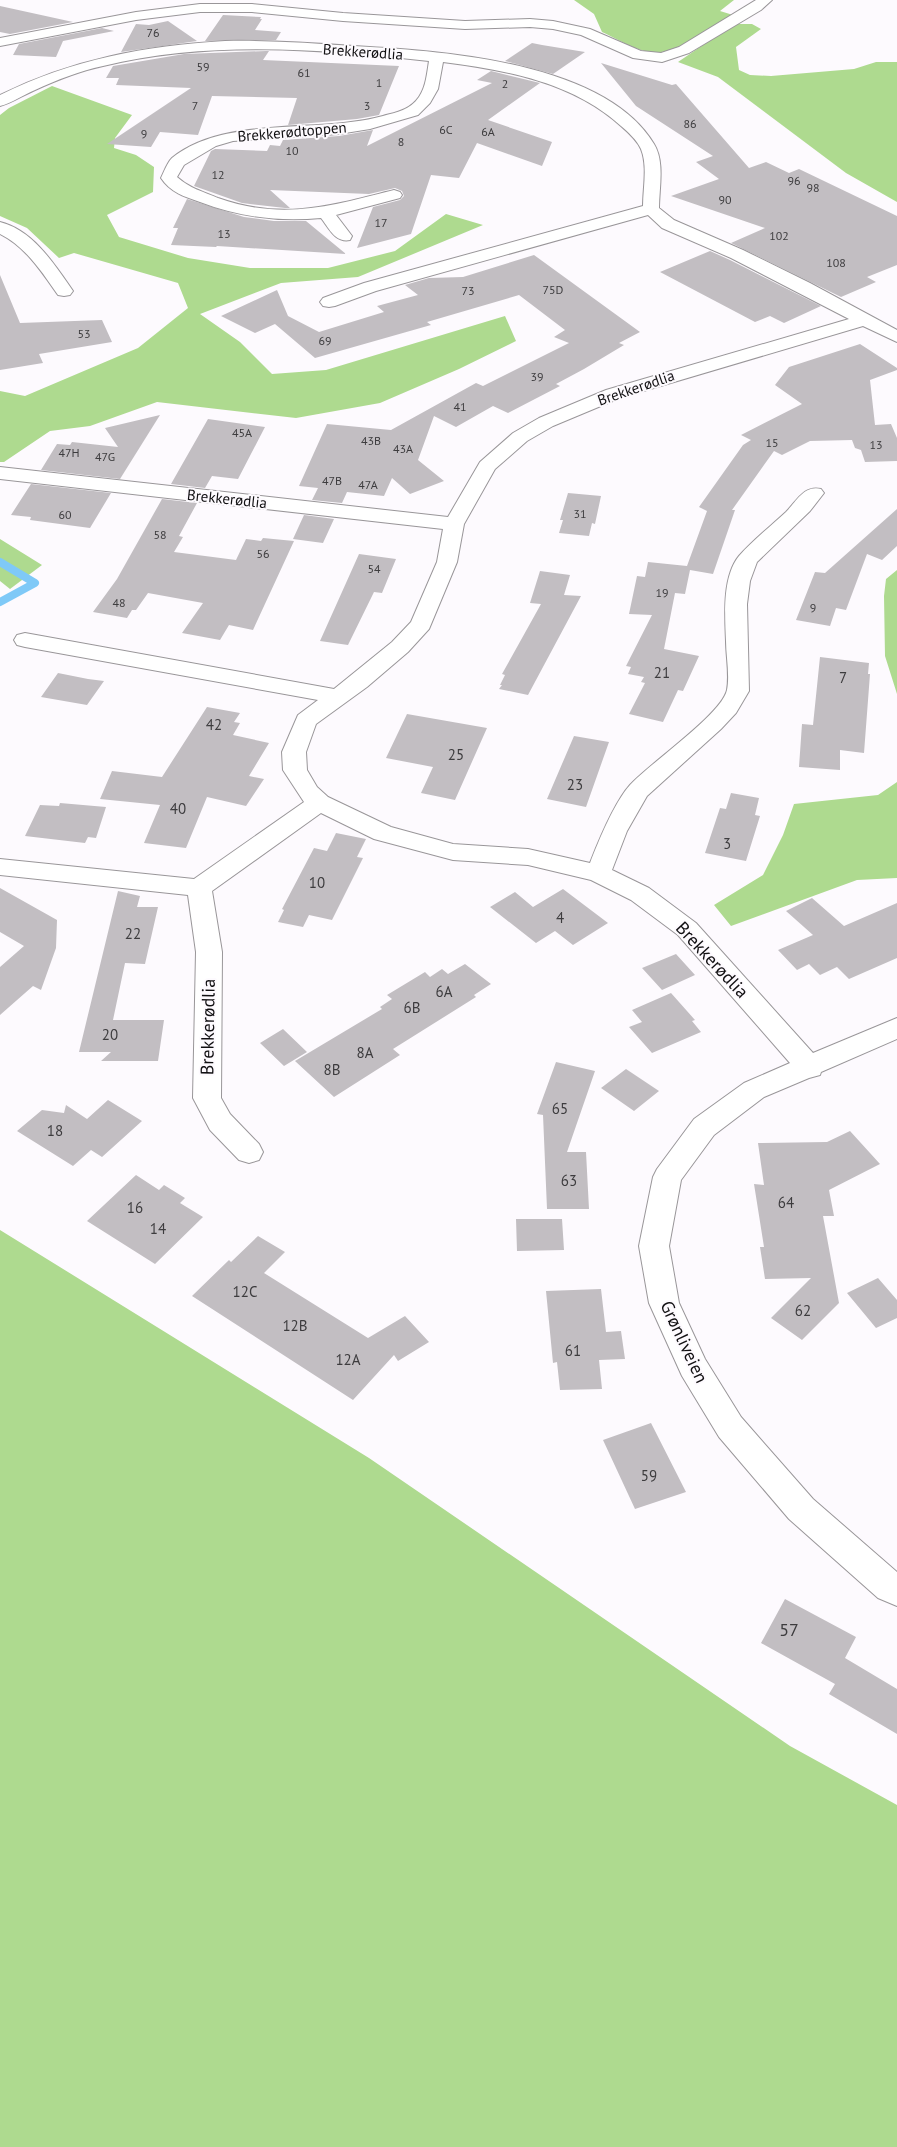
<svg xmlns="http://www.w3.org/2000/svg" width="897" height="2147" font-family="'PT Sans',sans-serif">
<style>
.green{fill:#aeda8f}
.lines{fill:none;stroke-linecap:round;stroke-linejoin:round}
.stream{stroke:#7fc9f7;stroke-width:8}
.building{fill:#c2bec2}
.minor-casing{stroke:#999699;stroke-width:2}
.minor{fill:#fff;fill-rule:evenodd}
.labels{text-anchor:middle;stroke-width:4;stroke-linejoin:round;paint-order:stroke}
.far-number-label{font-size:12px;fill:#3d3c3e}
.far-street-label{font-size:15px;fill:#111012;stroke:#fdfafe}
.number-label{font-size:15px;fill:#3d3c3e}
.street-label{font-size:18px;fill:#111012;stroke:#fdfafe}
.near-number-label{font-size:18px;fill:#3d3c3e}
</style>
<rect width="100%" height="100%" fill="#fdfafe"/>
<!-- green -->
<path class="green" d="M574,0H734L720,11L733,15C706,31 675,61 641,50C628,46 615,38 602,32L594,14Z
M738,24H752L761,29L736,47L739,70L750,75L771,76L854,69L876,62H897V202L846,173L718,77L678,62L706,43Z
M52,86L132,115L115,138L114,148L136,155L154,167L153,192L107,215L119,237L188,258L250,268H328L395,251L446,214L483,225L358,277L281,283L200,314L240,342L272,374L326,370L505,316L516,341L459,369L380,403L296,418L157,402L90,426L50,431L4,462H0V391L25,396L138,348L188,308L178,283L74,253L59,258L27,228L0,216V115L9,108Z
M0,539L42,565L10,589L0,581Z
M897,570V694L885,656L884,596L886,579Z
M897,782V878L857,880L731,926L714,905L763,875L783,835L794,804L878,795Z
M0,1230L369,1458L790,1746L897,1805V2147H0Z"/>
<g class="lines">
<!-- stream -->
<path class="stream" d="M0,562L35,583L0,602"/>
</g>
<!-- building -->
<path class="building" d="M0,6L73,22L10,34L0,32Z
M223,15L261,17L260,19H262L255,30L281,32L276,40L205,41Z
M168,21L197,41L121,52L136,24L149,25Z
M102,28L114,31L63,41L56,57L13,55L19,44Z
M532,43L542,45L585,52L553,74L505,61Z
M266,51H269L263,60L399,66L379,115L357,119L288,125L297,98L212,96L198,135L160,132L151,147L107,144L191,88L116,85L119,78H106L113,66L184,54Z
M601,63L672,85L676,84L749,168L766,162L789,173L799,169L897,216V265L867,277L876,282L841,297L731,243L765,228L671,196L719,179L696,162L713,156L636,106Z
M491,71L540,83L488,120L552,142L542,166L477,143L459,178L431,175L411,234L357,248L373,207L400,200L404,196L402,191L395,188L369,194L270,190L290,208H285L242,203L194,186L211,151L215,149L267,151L270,145L280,146L283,140L339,136L373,130L367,146L492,83L477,80Z
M187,199L244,217L274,221H306L346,254L217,246L216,247L171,245L178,228H173Z
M710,251L730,260L821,306L784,323L770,316L755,322L660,272Z
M534,255L640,332L619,343L624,345L584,369L556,384L560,386L508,413L493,406L456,427L434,416L418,460L444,481L410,494L392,478L384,496L347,492L342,503L312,500L318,488L299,486L327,424L391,430L476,383L483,386L569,343L554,337L565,330L519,295L427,322L431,325L315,358L275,324L255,333L221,316L277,290L288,316L319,332L384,312L377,306L418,295L405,285L429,278L463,277Z
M0,275L20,323L102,320L112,342L39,354L43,363L0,370Z
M860,344L897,368V370L870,380L875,425L891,424L897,438V461L865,462L861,450L855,448L852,440L810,441L782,455L774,451L732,510H735L713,574L690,570L685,594L675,593L664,649L699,656L683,691L678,690L663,722L629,714L645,683L641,682L644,677L628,674L631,667L626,666L652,615L629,614L637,576L645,577L648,562L687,566L707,511L699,507L743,445L751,440L741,435L802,404L775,385L789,367Z
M160,415L120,479L41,470L57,444L70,445L72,442L118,447L105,428Z
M208,419L265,427L238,479L212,476L205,488L171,484Z
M31,484L111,493L90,528L30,520L31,517L11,515Z
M568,493L601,496L595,524L592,523L589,536L559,533L563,520H560Z
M162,499L197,503L179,536L183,537L174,552L236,560L246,539L261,541L263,538L294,541L253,630L229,625L220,640L182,633L203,603L148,593L136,610H132L127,618L93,612L117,579Z
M897,509V546L882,560L867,554L846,610L836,608L830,626L796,620L815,572L825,573Z
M304,515L334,519L323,543L293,539Z
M359,554L396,559L382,593L374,592L348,645L320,641Z
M540,571L570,575L564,595L581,596L528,695L499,689L502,685H500L505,675L502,674L541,604L530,603Z
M820,657L869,663L868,674H870L864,753L840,750V770L799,767L802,724L813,725Z
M58,673L88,679L104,681L87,705L41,697Z
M207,707L240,713L234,722L240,723L233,735L269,743L249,776L264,779L246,806L207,797L186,848L144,843L160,805L100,799L112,771L162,777Z
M407,714L487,728L455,800L421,793L433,767L386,758Z
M574,736L609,742L586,807L547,799Z
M731,793L759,798L755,815L760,816L746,861L705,853L720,808L726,809Z
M60,803L106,807L96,838L88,837L85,843L25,836L40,805L59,806Z
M336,833L366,839L357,857L363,858L332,920L309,915L303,927L278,922L284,910L282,909L314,848L327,851Z
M0,888L57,920L56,948L41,990L33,986L0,1015V967L24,946L0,932Z
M563,889L608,923L573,945L555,931L536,943L490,907L515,892L533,907Z
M118,891L140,896L137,907H158L145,964L125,963L113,1020H164L158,1061H101L111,1052H79Z
M812,898L844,926L897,903V958L849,979L837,967L820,975L809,964L797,970L778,950L813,935L786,911Z
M676,954L695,975L662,990L642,968Z
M465,964L491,984L474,995L476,997L393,1049L400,1055L334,1097L295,1061L382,1009L380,1007L392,999L387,995L425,972L430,977L442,969L448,974Z
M671,993L695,1020L692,1021L701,1032L652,1053L629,1027L642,1022L632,1010Z
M283,1029L307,1052L284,1066L260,1043Z
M556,1062L595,1071L567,1152H586L589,1209H547L543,1115L537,1114Z
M626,1069L659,1091L634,1111L601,1088Z
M108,1100L142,1121L102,1157L91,1150L73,1166L17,1131L42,1110L64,1113L66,1105L87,1119Z
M850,1131L880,1164L829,1190L834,1216H823L839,1303L802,1340L771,1318L811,1278L765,1279L760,1247H764L754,1184L764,1185L758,1143L827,1142Z
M136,1175L159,1190L164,1185L185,1198L180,1203L203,1217L155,1264L87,1221Z
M516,1219H562L564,1250L517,1251Z
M258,1236L285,1252L264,1273L368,1338L405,1316L429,1342L398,1361L394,1355L353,1400L192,1296L229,1260L231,1262Z
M878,1278L897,1300V1318L876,1328L847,1293Z
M601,1289L606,1332L621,1331L625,1359L599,1360L602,1389L560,1390L557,1362L553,1363L546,1291Z
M651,1423L686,1492L635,1509L603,1440Z
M785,1599L856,1637L845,1658L897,1689V1734L829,1694L835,1684L761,1643Z"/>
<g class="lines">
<!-- minor casing -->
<g class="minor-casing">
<path id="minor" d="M756,0H772L761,10L689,53L662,62L633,58L581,35L553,29L530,27L465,29L343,21L252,12H200L136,20L0,46V38L136,12L200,4H252L343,13L465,21L530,19L553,21L590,29L641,51L661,53L679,47Z
M225,41C268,40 311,43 354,46C441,51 604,61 654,144C665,162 659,188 659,208L674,220L743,250L810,283L897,330V342L863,326L620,398L553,426L527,441L495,469L464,524L457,562L429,629L408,652L367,687L316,724L306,752L307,770L317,787L328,797L391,827L453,844L528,849L590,863C599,840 614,803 630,785C649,764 722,714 727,690C730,675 726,656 726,641C725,616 722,577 739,556C753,540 771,526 786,512C797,501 804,485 821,489L824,493L810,511L757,562L750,581L747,604L749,691L736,713L721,729L647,796L627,831L612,870L649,888L696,923L813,1053L897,1018V1039L821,1072L820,1075L809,1078L764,1097L714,1135L681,1180L669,1246L679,1303L705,1359L741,1417L813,1499L897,1572V1606L878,1598L789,1519L719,1437L682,1376L649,1303L639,1246L653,1177L657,1169L694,1119L744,1083L790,1063L678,935L631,900L591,880L528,865L453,860L374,839L321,813L212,891L222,952L221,1098L230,1114L259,1144L263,1152L259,1160L249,1163L239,1160L210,1130L193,1098L196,952L188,895L0,875V859L194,879L304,802L283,770L282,752L298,715L318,700L25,647L17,645L14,640L17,635L25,633L334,689L392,642L411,622L437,562L443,529L0,479V467L448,517L480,462L513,433L539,418L606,390L849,319L731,258L662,228L648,215L376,291L335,306L329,307L323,306L320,302L323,298L364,283L643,206C643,188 648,166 641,149C637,140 628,132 621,126C573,82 506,70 443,62L438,89L430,103L418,115L370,129L339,134L233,141L216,146L184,165L177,177C189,188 204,192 218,198C283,221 330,206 394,190L400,192L402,195L400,198L336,215L352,236L350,240C335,243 329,228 321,218C278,222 240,217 200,202C185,197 170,192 161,178C164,172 167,163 172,158C225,115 317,134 383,116C397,112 410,110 419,97C426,87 427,73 429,61C322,49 209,40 103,66C79,71 57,80 35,90C23,95 12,103 0,106V95C73,59 144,46 225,41Z
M0,222C33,230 55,265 73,291L70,295L64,296L58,295C42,272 26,247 0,234Z"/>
</g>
<!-- minor -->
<use href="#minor" class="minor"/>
</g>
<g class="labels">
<!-- far-number labels -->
<g class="far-number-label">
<text x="153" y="37">76</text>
<text x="203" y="71">59</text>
<text x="304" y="77">61</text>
<text x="379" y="87">1</text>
<text x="505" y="88">2</text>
<text x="195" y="110">7</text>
<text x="367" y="110">3</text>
<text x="690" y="128">86</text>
<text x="446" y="134">6C</text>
<text x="488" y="136">6A</text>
<text x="144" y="138">9</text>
<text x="401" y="146">8</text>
<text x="292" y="155">10</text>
<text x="218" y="179">12</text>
<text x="794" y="185">96</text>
<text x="813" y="192">98</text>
<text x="725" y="204">90</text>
<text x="381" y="227">17</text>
<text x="224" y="238">13</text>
<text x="779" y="240">102</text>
<text x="836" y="267">108</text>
<text x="553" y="294">75D</text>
<text x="468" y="295">73</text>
<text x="84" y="338">53</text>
<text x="325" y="345">69</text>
<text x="537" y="381">39</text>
<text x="460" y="411">41</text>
<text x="242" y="437">45A</text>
<text x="371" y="445">43B</text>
<text x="772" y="447">15</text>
<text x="876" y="449">13</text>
<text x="403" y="453">43A</text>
<text x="69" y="457">47H</text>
<text x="105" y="461">47G</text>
<text x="332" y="485">47B</text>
<text x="368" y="489">47A</text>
<text x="580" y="518">31</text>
<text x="65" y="519">60</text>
<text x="160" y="539">58</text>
<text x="263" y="558">56</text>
<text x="374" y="573">54</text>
<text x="662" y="597">19</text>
<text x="119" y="607">48</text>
<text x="813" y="612">9</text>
</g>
<!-- far-street labels -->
<g class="far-street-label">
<text transform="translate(363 52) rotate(4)" y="5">Brekkerødlia</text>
<text transform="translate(292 132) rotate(-5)" y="5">Brekkerødtoppen</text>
<text transform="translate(636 388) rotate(-19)" y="5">Brekkerødlia</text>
<text transform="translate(227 499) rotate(6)" y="5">Brekkerødlia</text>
</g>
<!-- number labels -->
<g class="number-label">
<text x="662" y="678">21</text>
<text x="843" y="683">7</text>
<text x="214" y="730">42</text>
<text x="456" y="760">25</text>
<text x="575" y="790">23</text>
<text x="178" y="814">40</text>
<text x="727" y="849">3</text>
<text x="317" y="888">10</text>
<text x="560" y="923">4</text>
<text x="133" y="939">22</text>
<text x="444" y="997">6A</text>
<text x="412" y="1013">6B</text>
<text x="110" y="1040">20</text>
<text x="365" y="1058">8A</text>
<text x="332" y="1075">8B</text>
<text x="560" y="1114">65</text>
<text x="55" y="1136">18</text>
<text x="569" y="1186">63</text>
<text x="786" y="1208">64</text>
<text x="135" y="1213">16</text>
<text x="158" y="1234">14</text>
<text x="245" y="1297">12C</text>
<text x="803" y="1316">62</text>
<text x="295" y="1331">12B</text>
<text x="573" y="1356">61</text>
<text x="348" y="1365">12A</text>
<text x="649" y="1481">59</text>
</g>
<!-- street labels -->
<g class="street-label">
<text transform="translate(712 960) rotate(47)" y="6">Brekkerødlia</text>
<text transform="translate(208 1027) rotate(-89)" y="6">Brekkerødlia</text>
<text transform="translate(684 1342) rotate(65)" y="6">Grønliveien</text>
</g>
<!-- near-number labels -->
<g class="near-number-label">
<text x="789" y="1636">57</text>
</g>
</g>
</svg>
